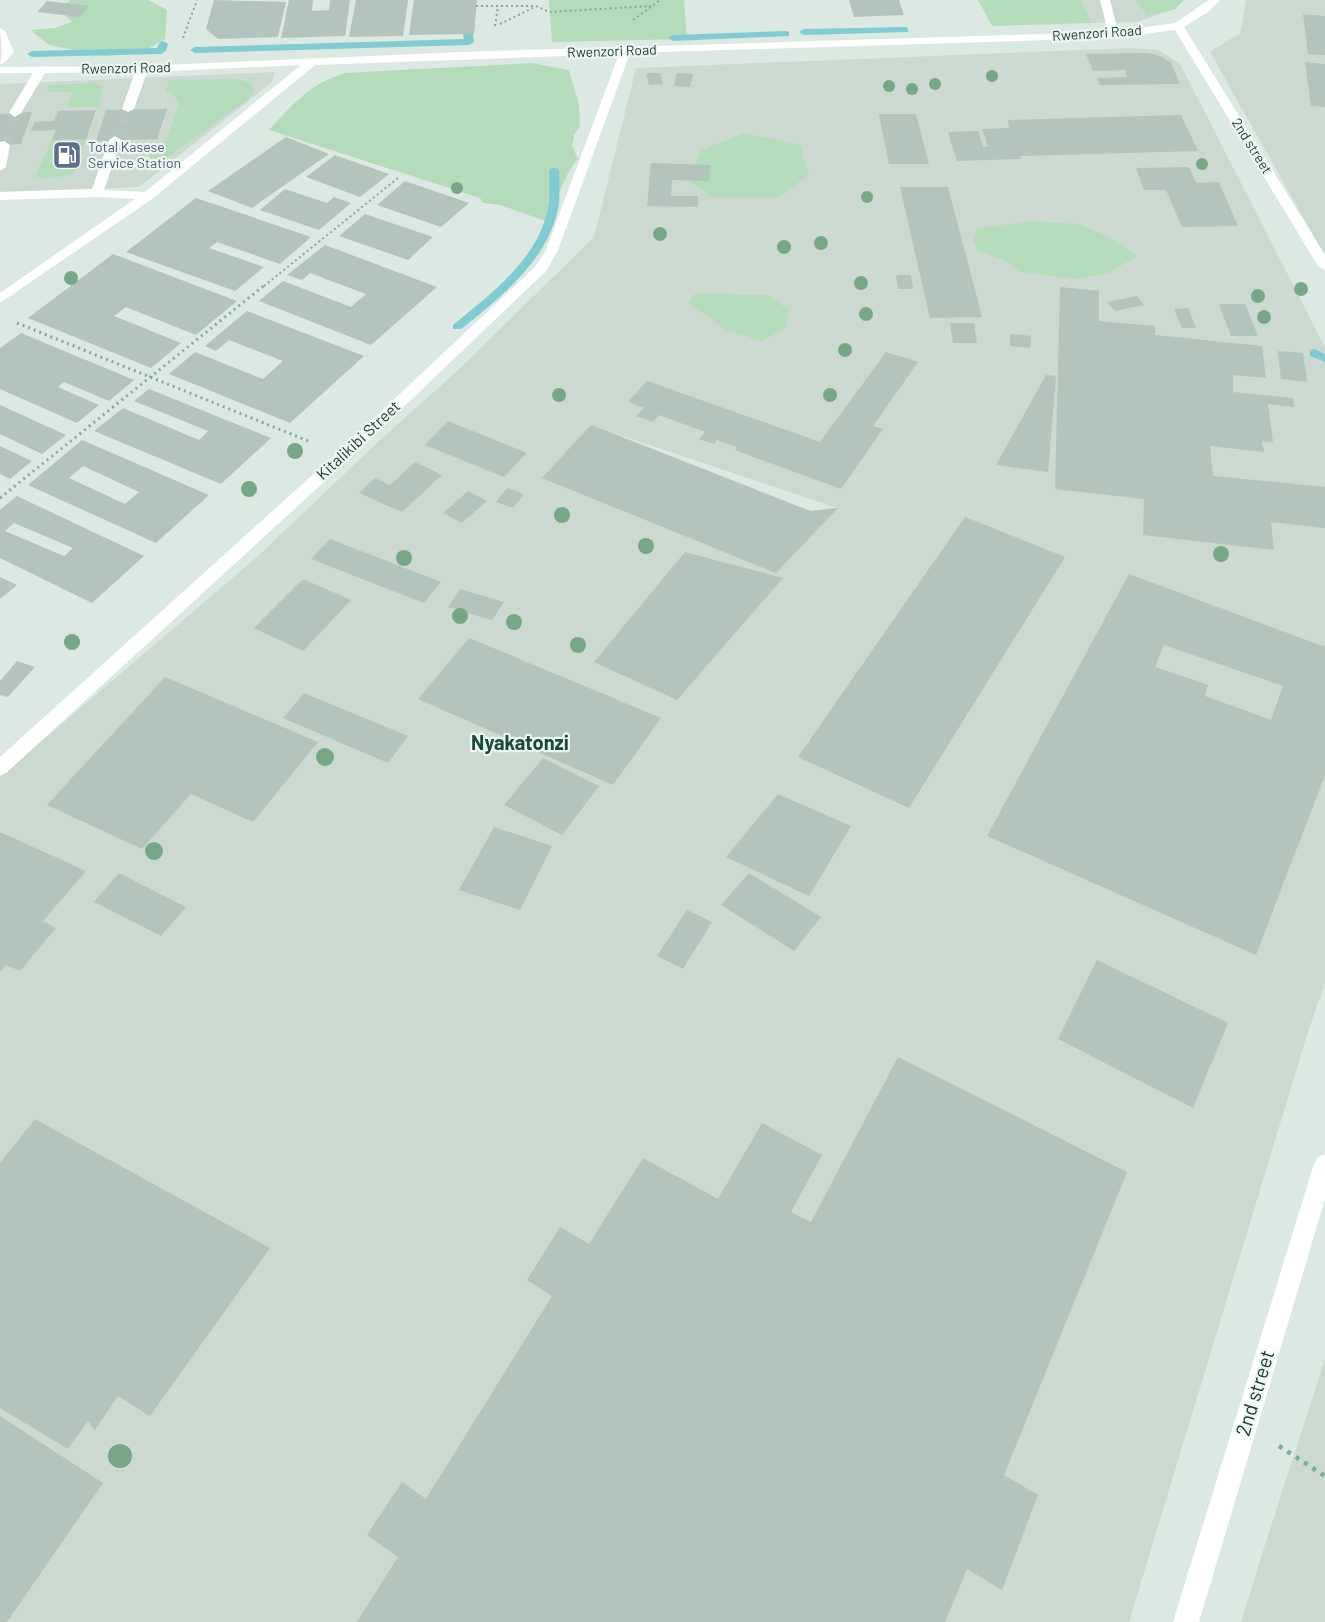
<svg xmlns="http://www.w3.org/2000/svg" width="1325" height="1622" font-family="Barlow,sans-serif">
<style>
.built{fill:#cbd9d1;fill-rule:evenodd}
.green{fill:#b4dcbb}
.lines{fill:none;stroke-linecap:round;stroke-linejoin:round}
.stream{fill:#81ccd2;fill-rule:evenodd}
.building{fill:#b2c4bb;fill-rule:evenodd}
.minor-tunnel{stroke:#b6c6bf;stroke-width:12;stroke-dasharray:12 6;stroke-linecap:butt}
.path-far2{stroke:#7baf9a;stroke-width:2;stroke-dasharray:2 3;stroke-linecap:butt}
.path-far1{stroke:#7baf9a;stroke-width:3;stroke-dasharray:2 4;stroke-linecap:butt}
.path{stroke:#7baf9a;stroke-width:4.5;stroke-dasharray:4 6;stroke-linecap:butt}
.minor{fill:#fff;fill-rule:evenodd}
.tree{fill:#78a788}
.labels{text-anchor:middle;stroke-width:4.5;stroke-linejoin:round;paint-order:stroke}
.far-street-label{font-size:14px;fill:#1e3930;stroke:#edf6f1}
.far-service-label{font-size:14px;fill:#4e5e75;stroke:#edf6f1;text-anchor:start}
.street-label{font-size:16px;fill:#1e3930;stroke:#edf6f1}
.quarter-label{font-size:20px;font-weight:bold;fill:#194b3b;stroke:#edf6f1}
.near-street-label{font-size:20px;fill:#1e3930;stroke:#edf6f1}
</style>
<rect width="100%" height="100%" fill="#dce9e3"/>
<!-- built -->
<path class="built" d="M1081,0H1183L1175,9L1137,22L1092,23Z
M1246,0H1325V256L1210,52L1240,33Z
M1130,48L1159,50L1180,64L1325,347V983L1307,1035L1129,1622H0V777L258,556L378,442L455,373L594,237L636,68ZM608,431L837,508L811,511Z
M275,72L272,82L139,187L0,192V84Z
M1325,1359V1622H1241L1262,1554Z"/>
<!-- green -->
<path class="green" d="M70,0H148L167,10L165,39L139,54L103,56L49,45L31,30L55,28L72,22L60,10Z
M549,0H684L687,39L552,42Z
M978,0H1081L1092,23L992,26Z
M1136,0H1184L1175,9L1147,16Z
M531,63L569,70L579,105L580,126L574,135L572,146L578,159C563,176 557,201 548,222L500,205L483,203L480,198L269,130C294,103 309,84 345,73Z
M238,79L251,83L254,91L248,99L155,166L143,163L167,139L179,104L172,93L165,91L170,80Z
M92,83L103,86L99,107H66L72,92H47L49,85Z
M744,133L800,145L809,175L777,198L712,197L687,180L702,150Z
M86,139L73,175L43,179L35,176L52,140Z
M1028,221L1079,224L1110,238L1137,256L1109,273L1075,279L1022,272L1002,259L978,251L973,242L977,229Z
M696,293L767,295L789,310L787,327L762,341L726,330L688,302Z"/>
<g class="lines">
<!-- stream -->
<path class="stream" d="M905,27L908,28V32L804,35L799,32L804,29Z
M468,31L473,34L474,42L469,45L195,53L190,50L195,47L464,39L463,34Z
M786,31L789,32V36L673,41L668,38L673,35Z
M163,41L168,44L166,51L161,54L32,57L27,54L32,51L157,48L160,42Z
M554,167L559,170C559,181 560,192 559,203C551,258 501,297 461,329H453V325C492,293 541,257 549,203C550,192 549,181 549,170Z
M1314,349L1325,354V362L1310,356V350Z"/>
</g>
<!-- building -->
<path class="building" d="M214,0L286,2L278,37L218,39L206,29Z
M289,0H313L312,11L329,10L330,0H350L345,36L281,38Z
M356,0H408L403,36L349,37Z
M414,0H477L474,34L409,35Z
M849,0H899L904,15L854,17Z
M47,1L90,6L79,17L37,12Z
M1303,14L1325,16V55L1308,54Z
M1149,53L1162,57L1171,63L1180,84L1100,85L1097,78L1127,77L1125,70L1093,71L1086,54Z
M1305,62L1325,64V107L1311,106Z
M646,73H660L663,84L649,85Z
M677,73L693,74L690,87L674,86Z
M167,109L157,139L96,141L106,110Z
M96,110L86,139L52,140L56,130L31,131L35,122L54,121L58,111Z
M32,112L21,144L0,145V114Z
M879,114H916L929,164H889Z
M1181,115L1198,151L1021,156L1020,159L957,161L948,132L978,131L983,147H988L982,129L1009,128L1008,120Z
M286,137L329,154L252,208L208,191Z
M335,155L389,174L360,197L306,177Z
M651,163L710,165L709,181L672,180L671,196H698V207L647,206Z
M1189,167L1196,183L1219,182L1238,226L1182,227L1166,190H1144L1136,168Z
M405,181L469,203L441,227L377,205Z
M900,187H948L982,317L930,318Z
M285,189L327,203L334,197L351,203L319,230L260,210Z
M196,198L311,237L280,264L217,242L209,248L264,267L235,291L126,252Z
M365,214L433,237L408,260L339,236Z
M325,245L437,287L371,345L259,301L283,281L351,307L366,294L310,273L302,280L287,275Z
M113,254L237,301L196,335L126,307L114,316L181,343L151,368L28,318Z
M896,275H911L913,289H898Z
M1060,287L1099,291V321L1155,326V335L1262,346L1266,378L1233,375V392L1293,398L1294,407L1268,404L1273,442L1262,441L1264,452L1210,446L1213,476L1325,487V528L1271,522L1274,550L1143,535L1144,499L1055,489Z
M1137,296L1144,305L1115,311L1107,302Z
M1219,304H1245L1258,336H1231Z
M1188,308L1196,328H1182L1174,309Z
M247,311L364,356L290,423L169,374L195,352L263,379L283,361L229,340L216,351L205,346Z
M950,323H974L977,343H953Z
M21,333L134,380L109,401L64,382L58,387L99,405L77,423L0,389V348Z
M1010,334L1031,336L1030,348L1010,346Z
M1278,351L1303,353L1307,382L1281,379Z
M886,352L918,362L873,426L883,429L841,489L735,450L737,447L717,440L714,444L699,439L705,432L659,415L653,422L636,416L644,408L628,402L647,381L820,442Z
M1046,375L1056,376L1048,472L996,465Z
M149,389L271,438L221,484L94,431L123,408L199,440L208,431L134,401Z
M0,405L66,435L42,454L0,434Z
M448,421L527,453L504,477L425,445Z
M591,425L810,511L838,508L776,573L542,478Z
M82,440L209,495L156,543L28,485ZM83,466L139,492L125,504L69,478Z
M0,446L32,461L10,479L0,474Z
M415,462L442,475L402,512L359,493L375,478L390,485Z
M507,488L524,494L513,508L496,502Z
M468,491L487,501L462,523L443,513Z
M17,496L144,556L92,603L0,558V510ZM14,523L73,548L64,556L5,531Z
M965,517L1065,557L909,808L798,757Z
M330,539L441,582L424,603L311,559Z
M685,552L783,578L677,700L594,662Z
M1129,574L1325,647V775L1256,955L987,836ZM1164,645L1283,686L1271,720L1205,696L1208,685L1155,667Z
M0,577L17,585L0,599Z
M303,579L351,600L303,651L254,628Z
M460,589L504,602L492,620L448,607Z
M469,638L661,718L613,785L418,699Z
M17,661L35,667L8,697L0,695V681Z
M165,677L318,742L253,822L191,794L142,849L47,805Z
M304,693L408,736L388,763L283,718Z
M543,758L599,786L562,835L504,805Z
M778,794L851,826L809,896L726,857Z
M494,827L552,846L520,910L459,890Z
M0,832L86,871L43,921L56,928L20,971L6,965L0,972Z
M119,873L186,907L161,936L94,902Z
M749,873L821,917L794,951L721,905Z
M687,910L712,922L683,969L657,956Z
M1097,960L1228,1023L1193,1108L1058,1039Z
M898,1057L1127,1172L1004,1475L1038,1495L1002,1590L967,1569L945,1622H357L398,1557L367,1535L402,1482L426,1499L552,1296L527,1280L560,1227L589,1244L643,1158L718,1199L762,1123L822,1155L791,1212L811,1222Z
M35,1119L270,1248L150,1416L118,1396L95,1430L88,1421L68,1449L0,1408V1163Z
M0,1416L103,1483L7,1622H0Z"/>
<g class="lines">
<!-- minor-tunnel -->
<path class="minor-tunnel" d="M115,140L128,109
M4,145L15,113"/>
<!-- path-far2 -->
<path class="path-far2" d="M476,6H536L549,12L651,6
M633,20L660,0
M500,24L533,8
M495,26L498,6
M183,38L197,0
M264,286L398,178"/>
<!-- path-far1 -->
<path class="path-far1" d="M17,323L311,442
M0,498L266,284"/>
<!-- path -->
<path class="path" d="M1279,1446L1325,1476"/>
<!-- minor -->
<path class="minor" d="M1100,0H1110L1118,31L1175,23L1209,0H1220L1208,12L1184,27L1325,255V270L1318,266L1175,30L1114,38L630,53L558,250L546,271L349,459L6,773L0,775V757L339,451L536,266L546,250L619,54L315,65L152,199L0,303V293L135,199L97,197L0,200V192L92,189L109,140L115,136L121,140L104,190L145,192L301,65L147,72L134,109L128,112L122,109L135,72L45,73L21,113L15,117L9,113L33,73H0V67L142,66L463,52L1108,32Z
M0,28L5,31L14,52L4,63L0,64L2,52Z
M4,141L10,145L6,167L0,171V142Z
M1325,1154V1199L1199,1622H1173L1314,1164L1318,1157Z"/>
</g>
<!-- trees -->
<g class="tree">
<circle cx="992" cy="76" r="6"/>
<circle cx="935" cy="84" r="6"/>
<circle cx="889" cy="86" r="6"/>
<circle cx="912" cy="89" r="6"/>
<circle cx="1202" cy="164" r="6"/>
<circle cx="457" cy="188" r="6"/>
<circle cx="867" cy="197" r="6"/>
<circle cx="660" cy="234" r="7"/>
<circle cx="821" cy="243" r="7"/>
<circle cx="784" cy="247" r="7"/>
<circle cx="71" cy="278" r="7"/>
<circle cx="861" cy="283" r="7"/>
<circle cx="1301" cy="289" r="7"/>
<circle cx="1258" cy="296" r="7"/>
<circle cx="866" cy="314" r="7"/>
<circle cx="1264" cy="317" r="7"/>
<circle cx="845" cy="350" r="7"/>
<circle cx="559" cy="395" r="7"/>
<circle cx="830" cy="395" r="7"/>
<circle cx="295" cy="451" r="8"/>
<circle cx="249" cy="489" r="8"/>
<circle cx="562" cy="515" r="8"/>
<circle cx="646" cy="546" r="8"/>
<circle cx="1221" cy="554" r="8"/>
<circle cx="404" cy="558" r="8"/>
<circle cx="460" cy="616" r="8"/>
<circle cx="514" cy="622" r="8"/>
<circle cx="72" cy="642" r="8"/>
<circle cx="578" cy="645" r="8"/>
<circle cx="325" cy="757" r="9"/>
<circle cx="154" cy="851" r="9"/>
<circle cx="120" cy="1456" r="12"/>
</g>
<!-- icons -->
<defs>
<g id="fuel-square" transform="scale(1.5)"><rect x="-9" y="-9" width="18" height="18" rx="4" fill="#5c6f8a" stroke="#edf6f1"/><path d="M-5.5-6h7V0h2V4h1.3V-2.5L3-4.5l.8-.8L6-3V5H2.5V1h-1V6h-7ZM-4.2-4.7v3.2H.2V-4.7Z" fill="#fff"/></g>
</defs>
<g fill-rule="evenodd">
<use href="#fuel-square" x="67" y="155"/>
</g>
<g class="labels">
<!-- far-street labels -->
<g class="far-street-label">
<text transform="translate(1097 33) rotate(-4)" y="5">Rwenzori Road</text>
<text transform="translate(612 51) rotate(-2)" y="5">Rwenzori Road</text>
<text transform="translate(126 68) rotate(-1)" y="5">Rwenzori Road</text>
<text transform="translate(1252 146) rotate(58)" y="5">2nd street</text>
</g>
<!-- far-service labels -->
<g class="far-service-label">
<text x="88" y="152">Total Kasese<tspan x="88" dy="16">Service Station</tspan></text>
</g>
<!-- street labels -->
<g class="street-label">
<text transform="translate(358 440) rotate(-43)" y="6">Kitalikibi Street</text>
</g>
<!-- quarter labels -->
<g class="quarter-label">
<text x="520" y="750">Nyakatonzi</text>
</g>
<!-- near-street labels -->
<g class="near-street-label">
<text transform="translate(1255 1393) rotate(-73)" y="7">2nd street</text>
</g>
</g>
</svg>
